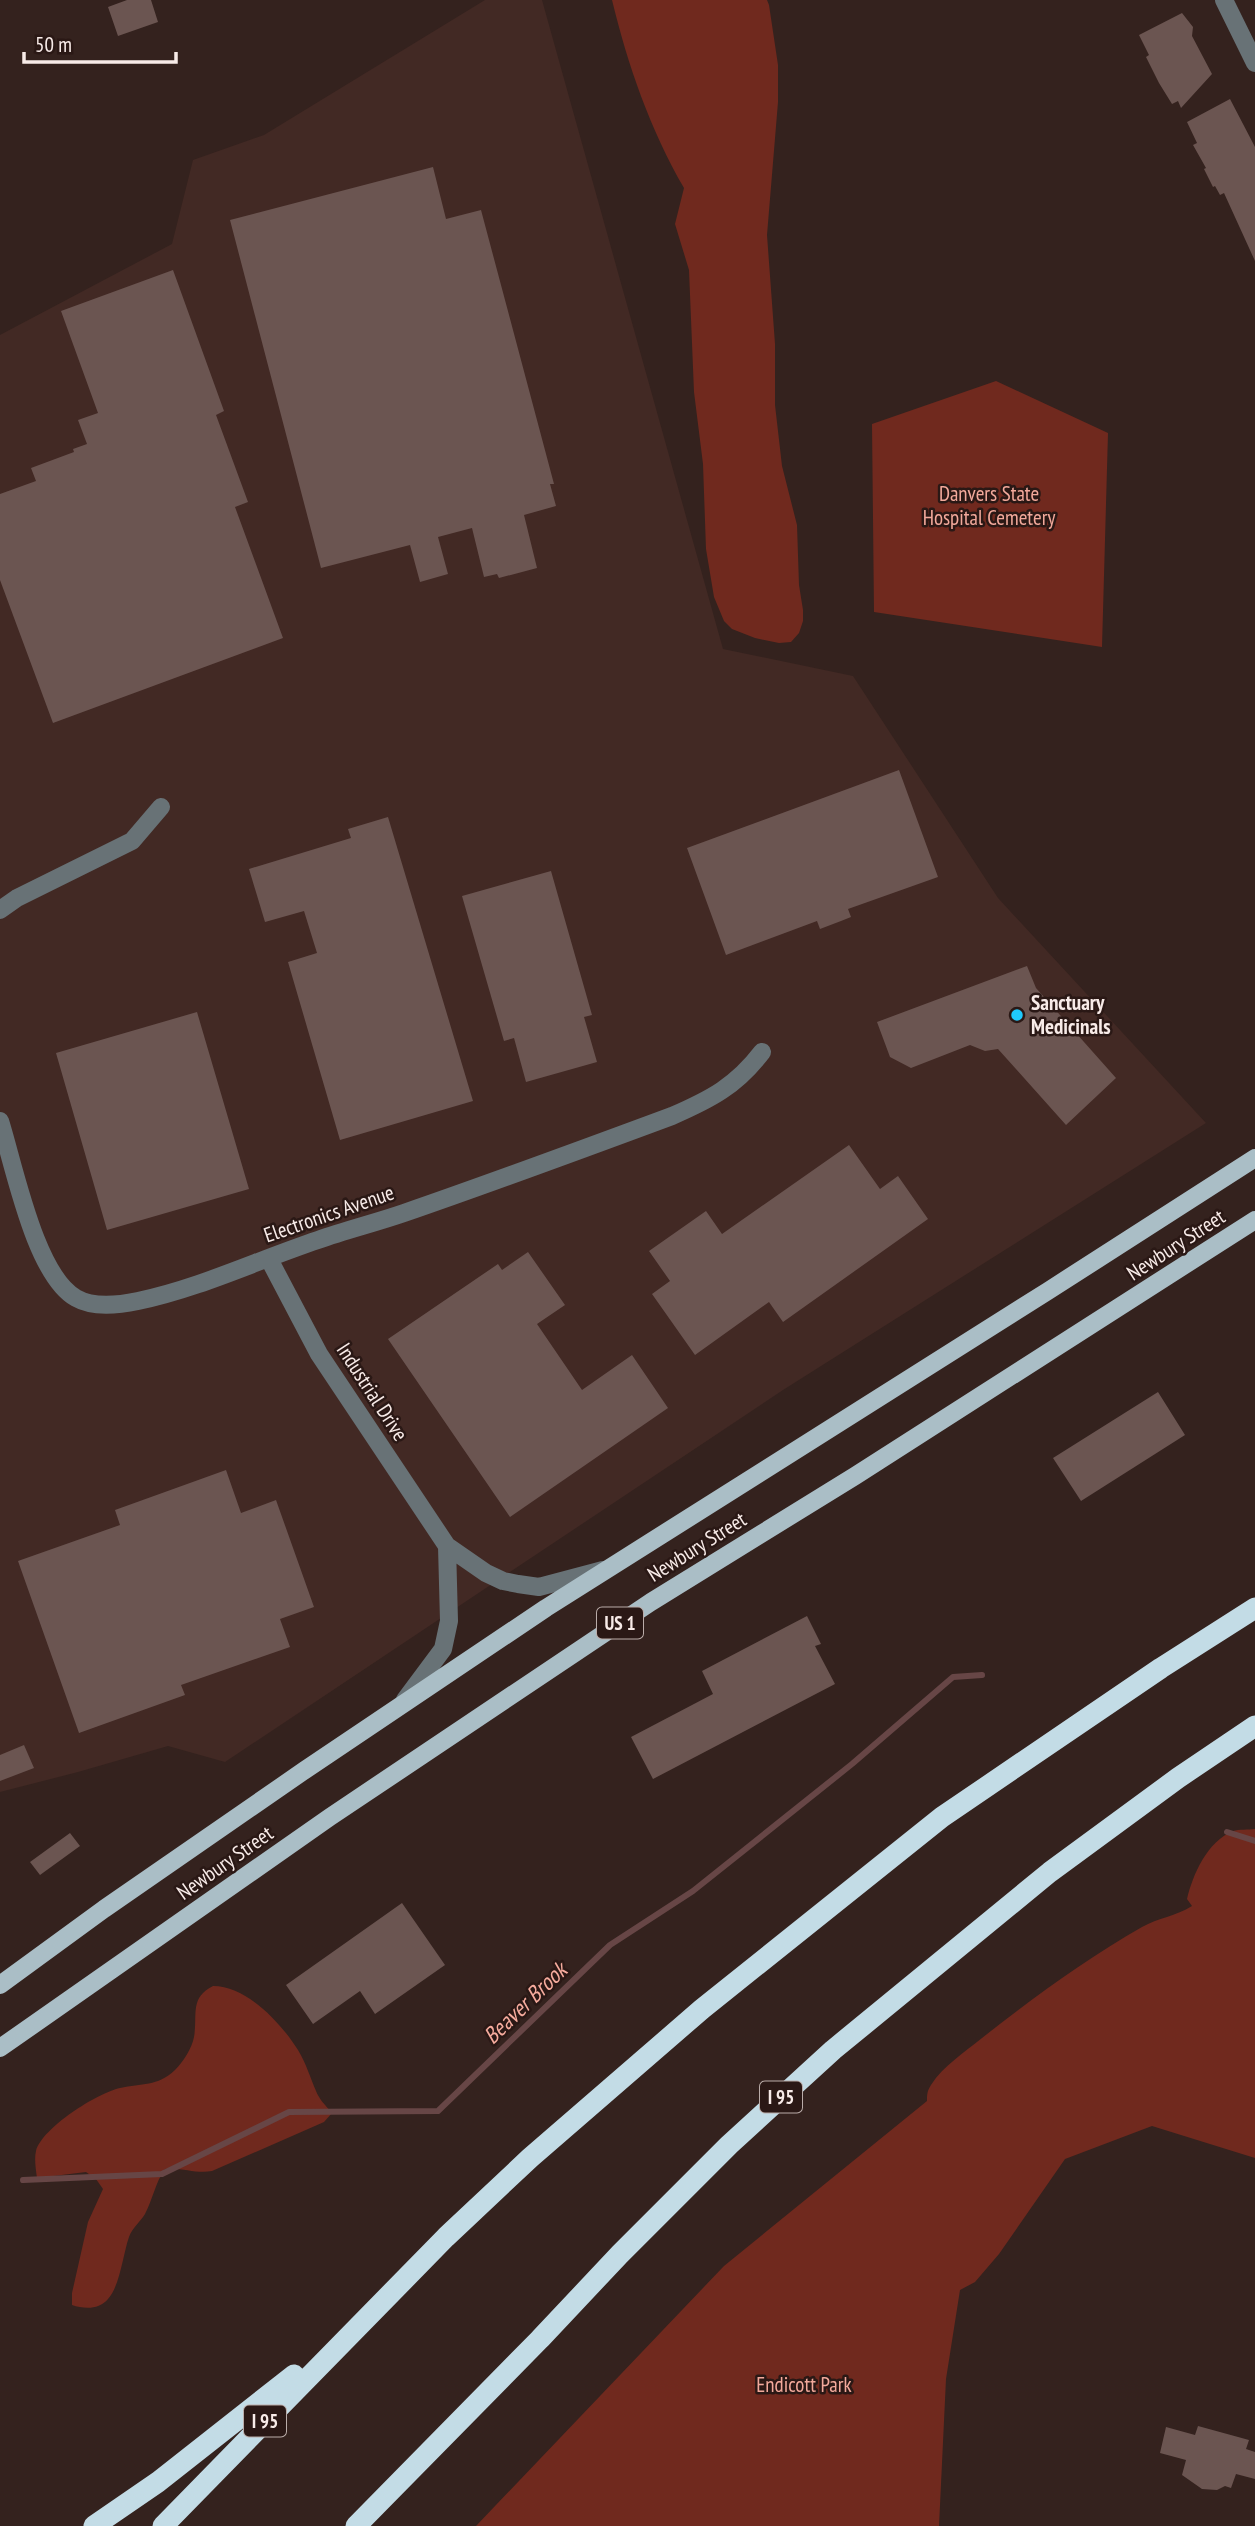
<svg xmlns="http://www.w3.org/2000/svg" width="1255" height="2526" font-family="'PT Sans Narrow',sans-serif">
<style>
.built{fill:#422924}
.green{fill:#70291e}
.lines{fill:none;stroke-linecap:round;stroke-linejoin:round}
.stream{stroke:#674646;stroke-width:6}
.building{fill:#6b5551}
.minor{stroke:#687276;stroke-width:18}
.major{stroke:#aabec6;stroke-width:18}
.highway{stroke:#c3dce6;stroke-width:21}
.poi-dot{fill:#1fc9fd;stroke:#2a1815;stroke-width:2.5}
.labels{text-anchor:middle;stroke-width:5;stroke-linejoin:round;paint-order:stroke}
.shield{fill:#2a1815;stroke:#baaca9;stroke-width:2}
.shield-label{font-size:19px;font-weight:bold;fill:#f8ebe8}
.park-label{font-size:21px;fill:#f3a99b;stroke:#2a1815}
.poi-label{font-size:21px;font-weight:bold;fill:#f8ebe8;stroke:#2a1815;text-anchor:start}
.street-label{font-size:21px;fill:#f8ebe8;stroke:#2a1815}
.water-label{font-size:23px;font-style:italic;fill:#f7ac9e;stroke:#2a1815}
</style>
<rect width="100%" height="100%" fill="#34221e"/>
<!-- built -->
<path class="built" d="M485,0H542L723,649L853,676L998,898L1206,1123L783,1390L225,1762L168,1746L78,1772L0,1792V335L172,244L193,160L264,135Z"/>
<!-- green -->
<path class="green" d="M612,0H767L769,5L778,65V102L767,235L775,344V405L782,466L797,525L799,585L803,610V621L799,633L791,642L779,643L755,638L732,629L724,621L714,597L706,549L703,464L694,392L689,270L675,224L684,188C650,129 628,66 612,0Z
M996,381L1108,433L1102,647L874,612L872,424Z
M1255,1829V2158L1152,2126L1065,2159L999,2254L975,2282L960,2290L946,2379L939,2526H476L724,2266L927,2101C927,2095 927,2091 931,2085C943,2066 965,2052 982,2038C1033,1998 1086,1959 1142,1927C1158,1918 1176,1916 1192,1906L1187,1899C1193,1874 1207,1842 1233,1831C1239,1829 1248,1830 1255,1829Z
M213,1986C247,1986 281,2023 298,2050C306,2063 310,2077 316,2091C319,2099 326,2106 332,2113L324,2122L212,2171C196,2174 182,2167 165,2169C155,2183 153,2199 145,2214C140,2222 132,2228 129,2237C123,2254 120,2286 108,2299C99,2310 84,2309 72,2305V2293L88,2222L103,2189L96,2179L86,2172L37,2178C36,2170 34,2159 36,2151C42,2128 97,2093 120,2088C142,2083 157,2087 175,2070C183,2062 192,2048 194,2037C198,2015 189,1998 213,1986Z"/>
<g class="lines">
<!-- stream -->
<path class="stream" d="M1227,1832L1255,1841
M23,2180L162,2174L289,2112L438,2111L610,1945L693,1891L852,1764L953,1677L982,1675"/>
</g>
<!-- building -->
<path class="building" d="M127,0H151L158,22L118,36L108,7Z
M1182,13L1193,27L1192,36L1212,74L1181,108L1178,101L1172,104L1159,83L1146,57L1149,55L1139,35Z
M1230,99L1255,147V261L1224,193L1220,195L1215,186L1213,187L1204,169L1206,168L1193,145L1197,143L1187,122Z
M433,167L446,219L481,210L554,484H550L556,506L524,515L537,568L499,578L497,574L484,577L472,528L438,537L448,574L420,582L410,545L321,568L230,220Z
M173,270L224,411L216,415L248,502L235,507L283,638L53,723L0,580V494L36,481L31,468L74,452L73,449L87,444L78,420L98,413L61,311Z
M899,770L938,877L848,909L851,917L841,921L820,929L817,921L726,955L687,848Z
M388,817L473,1101L340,1140L288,962L317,953L304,911L265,922L249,869L351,838L348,829Z
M551,871L592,1015L584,1017L597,1062L526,1082L514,1038L504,1041L462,896Z
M1027,966L1036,988L1116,1078L1066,1125L998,1049L985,1051L970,1045L911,1068L890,1057L877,1022Z
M197,1012L249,1189L107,1230L56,1053Z
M849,1145L880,1189L898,1176L928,1219L783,1322L769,1302L695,1355L652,1294L670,1281L649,1251L706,1211L722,1234Z
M528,1252L565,1305L537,1324L582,1390L632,1355L668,1408L510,1517L388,1339L498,1264L502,1270Z
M1158,1392L1185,1435L1081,1501L1053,1458Z
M226,1470L241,1513L276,1500L314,1607L280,1619L290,1647L181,1685L185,1695L79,1733L18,1561L120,1525L115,1510Z
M807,1616L821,1644L815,1646L835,1684L653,1779L631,1737L713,1694L702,1671Z
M24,1745L34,1768L0,1781V1755Z
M70,1833L80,1846L40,1875L30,1862Z
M402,1903L445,1965L375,2014L360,1991L313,2024L286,1985Z
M1198,2426L1249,2440L1246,2449L1255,2452V2479L1236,2474L1231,2488L1225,2486L1217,2490L1202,2489L1182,2475L1186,2460L1160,2453L1166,2427L1195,2435Z"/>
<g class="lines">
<!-- minor -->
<path class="minor" d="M1224,0L1255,63
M0,910L17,898L132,841L161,807
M0,1121C14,1165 35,1275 76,1298C93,1308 119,1305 138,1301C200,1288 258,1260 318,1240C346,1230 375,1223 404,1213C494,1182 583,1149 672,1116C711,1099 736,1086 762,1052
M269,1259L319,1354L447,1546L486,1573L503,1581L518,1584L539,1587L603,1570
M405,1700L443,1649L449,1621L447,1546"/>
<!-- major -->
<path class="major" d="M0,1985L104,1909L305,1770L546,1608L1048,1291L1255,1158
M0,2048L330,1817L651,1602L855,1476L1255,1220"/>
<!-- highway -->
<path class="highway" d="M94,2526L158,2482L294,2375
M163,2526L446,2237L530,2158L702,2009L942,1817L1161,1668L1255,1608
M356,2526L540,2339L620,2254L729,2145L833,2050L1050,1872L1178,1778L1255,1726"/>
</g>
<!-- markers -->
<circle class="poi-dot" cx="1017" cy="1015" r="7"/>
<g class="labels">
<!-- shield labels -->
<g class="shield">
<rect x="597" y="1607.5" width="46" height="31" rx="5"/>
<rect x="760" y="2081.5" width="42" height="31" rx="5"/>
<rect x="244" y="2405.5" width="42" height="31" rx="5"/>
</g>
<g class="shield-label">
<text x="620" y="1630">US 1</text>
<text x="781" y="2104">I 95</text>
<text x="265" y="2428">I 95</text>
</g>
<!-- park labels -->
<g class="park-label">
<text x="989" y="501">Danvers State<tspan x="989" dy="24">Hospital Cemetery</tspan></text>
<text x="804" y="2392">Endicott Park</text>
</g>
<!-- poi labels -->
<g class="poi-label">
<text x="1031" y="1010">Sanctuary<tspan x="1031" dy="24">Medicinals</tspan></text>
</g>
<!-- street labels -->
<g class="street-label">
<text transform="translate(329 1214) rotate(-19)" y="7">Electronics Avenue</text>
<text transform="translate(1176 1245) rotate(-33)" y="7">Newbury Street</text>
<text transform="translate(372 1392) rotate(57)" y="7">Industrial Drive</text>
<text transform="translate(697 1547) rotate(-32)" y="7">Newbury Street</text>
<text transform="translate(225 1863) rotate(-35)" y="7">Newbury Street</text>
</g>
<!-- water labels -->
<g class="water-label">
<text transform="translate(525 2003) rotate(-44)" y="8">Beaver Brook</text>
</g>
</g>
<!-- scale -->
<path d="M24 52v10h152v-10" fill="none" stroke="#f8ebe8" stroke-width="3.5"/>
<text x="35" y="52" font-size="21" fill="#f8ebe8" stroke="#2a1815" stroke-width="5" paint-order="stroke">50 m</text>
</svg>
